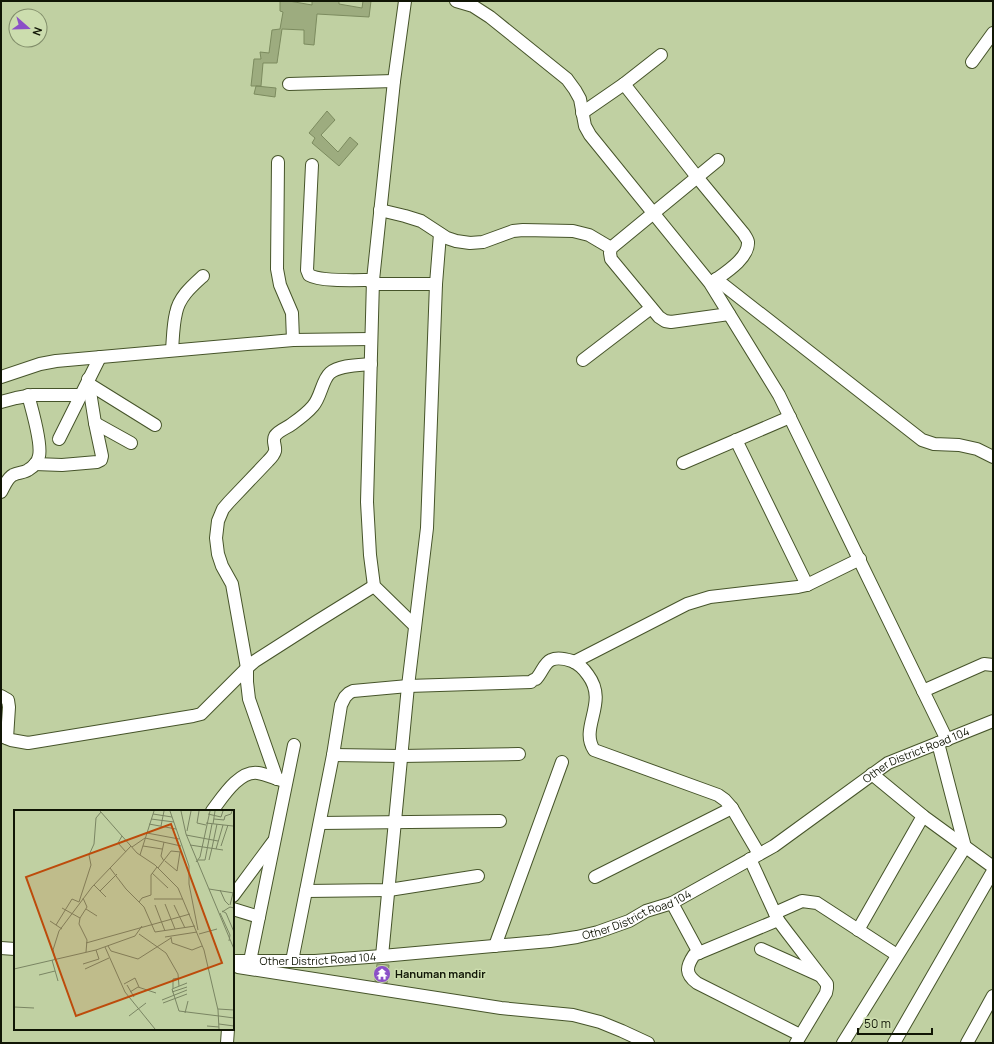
<svg xmlns="http://www.w3.org/2000/svg" width="994" height="1044" font-family="Manrope,sans-serif">
<style>
.building{fill:#9dac7f;stroke:#7c8b5f}
.lines{fill:none;stroke-linecap:round;stroke-linejoin:round}
.minor-casing{stroke:#46542a;stroke-width:14}
.minor{stroke:#fff;stroke-width:12}
.labels{text-anchor:middle;stroke-width:3;stroke-linejoin:round;paint-order:stroke}
.street-label{font-size:11px;fill:#101505;stroke:#ccddae}
.poi-label{font-size:11px;font-weight:bold;fill:#101505;stroke:#ccddae;text-anchor:start}
.inset-road{fill:none;stroke:#7a8563;stroke-width:1}
.view{fill:#bd4b0b;fill-opacity:0.15;stroke:#bd4b0b;stroke-width:2}
.inset-edge{fill:none;stroke:#101505;stroke-width:2}
</style>
<rect width="100%" height="100%" fill="#c0d0a2"/>
<!-- building -->
<path class="building" d="M280,1H289L312,5V1H339V4L362,8L363,1H371L369,17L317,14L314,45L304,44V30L282,29L277,63H263L261,86H251L254,59H261L260,52L269,53L272,30L280,29L283,12L280,11Z
M256,86L276,88L275,97L254,94Z
M327,111L335,120L321,135L338,152L350,137L358,144L339,166L312,143L315,138L309,133Z
M377,964L389,965L387,983L375,981Z"/>
<g class="lines">
<!-- minor casing -->
<g class="minor-casing">
<g id="minor">
<path d="M405,1L394,81L373,280L367,502L370,555L374,586L415,626"/>
<path d="M456,1L473,6L490,17L567,79L575,90L580,99L585,126L590,135L710,283L779,395L947,740"/>
<path d="M972,62L993,33"/>
<path d="M289,84L394,81"/>
<path d="M624,84L697,177L744,234C745,236 748,240 748,242C749,259 723,274 711,283"/>
<path d="M582,113L624,84L661,55"/>
<path d="M718,160L611,248L610,253L611,259L659,317L665,321L671,322L729,314"/>
<path d="M278,162L277,269L280,285L292,313L293,340"/>
<path d="M312,165L307,270L309,275C321,282 358,280 373,280"/>
<path d="M380,210L405,216L421,221L447,238L456,241L470,243L483,242L513,231L523,230L573,231L589,235L611,248"/>
<path d="M716,279L922,440L934,444L959,445L977,449L993,457"/>
<path d="M372,284H436"/>
<path d="M172,350C173,338 173,325 176,313C179,297 192,286 203,276"/>
<path d="M583,360L651,308"/>
<path d="M1,377L40,364L56,361L293,340L371,339"/>
<path d="M89,384L155,425"/>
<path d="M1,402L16,398L33,395H80"/>
<path d="M95,423L131,443"/>
<path d="M59,439L100,357"/>
<path d="M736,440L807,585"/>
<path d="M683,463L790,417"/>
<path d="M35,464L62,465L97,462L101,460L102,456L95,423L88,379"/>
<path d="M1,492C4,487 7,478 13,475C18,472 24,473 28,470C33,467 38,462 39,456C42,444 32,409 28,395"/>
<path d="M574,662L687,604L710,597L753,592L798,587L807,585L860,559"/>
<path d="M923,691L984,664L993,665"/>
<path d="M1,696L8,700L9,707L7,738"/>
<path d="M1,736L11,740L28,743L193,716L201,714L247,668L255,661L316,622L374,586"/>
<path d="M333,755L401,756L519,754"/>
<path d="M872,774L923,816L993,867"/>
<path d="M277,779L249,699L247,682V668L232,584L222,566L218,554L216,538L218,521L223,509L229,502L268,461C271,458 274,455 275,451C276,446 272,441 275,436C279,430 287,428 292,424C299,419 308,412 313,406C321,397 322,380 330,373C339,365 359,365 371,364"/>
<path d="M212,811C222,798 239,770 258,773C265,774 274,778 281,780"/>
<path d="M320,823L500,821"/>
<path d="M750,859L778,920L787,932L827,984V988L826,993L796,1043"/>
<path d="M595,877L732,808"/>
<path d="M306,891L389,890L478,876"/>
<path d="M233,896L273,842"/>
<path d="M672,903L699,953"/>
<path d="M233,909L259,917"/>
<path d="M775,913L802,901L817,903L897,955"/>
<path d="M778,920L694,955C686,967 685,974 697,983L800,1035"/>
<path d="M858,930L923,816"/>
<path d="M495,946L562,762"/>
<path d="M1,948L15,949"/>
<path d="M761,949L819,975"/>
<path d="M382,956L408,686L427,528L436,284L440,234"/>
<path id="s1" d="M233,961H315L382,956L550,941L577,937L598,932L629,921L646,911L672,903L774,846L888,763L993,721"/>
<path d="M250,961L294,745"/>
<path d="M292,961L333,755L341,705L345,697L349,693L353,691L408,686L531,682C531,681 535,679 536,679C542,673 544,663 551,660C557,657 566,659 572,661C579,664 584,669 588,675C609,703 579,727 594,750L718,795L725,800L732,808L759,854"/>
<path d="M238,967L501,1008L573,1015L600,1022L622,1031L648,1043"/>
<path d="M227,1043L228,1029"/>
<path d="M843,1043L965,847L938,743"/>
<path d="M894,1043L993,871"/>
<path d="M967,1043L993,996"/>
</g>
</g>
<!-- minor -->
<use href="#minor" class="minor"/>
</g>
<!-- icons -->
<defs>
<g id="temple-disc" transform="scale(0.9)"><circle r="9.5" fill="#8b50c7" stroke="#ccddae"/><path d="M0-6L5-2H3V0L6.5 2.5H4V6H1.5V3h-3V6H-4V2.5H-6.5L-3 0V-2H-5Z" fill="#fff"/></g>
</defs>
<g fill-rule="evenodd">
<use href="#temple-disc" x="382" y="974"/>
</g>
<g class="labels">
<!-- street labels -->
<g class="street-label">
<text dy="4" stroke="none"><textPath href="#s1" startOffset="733">Other District Road 104</textPath></text>
<text dy="4" stroke="none"><textPath href="#s1" startOffset="409">Other District Road 104</textPath></text>
<text dy="4" stroke="none"><textPath href="#s1" startOffset="85">Other District Road 104</textPath></text>
</g>
<!-- poi labels -->
<g class="poi-label">
<text x="395" y="978">Hanuman mandir</text>
</g>
</g>
<!-- overview -->
<g transform="translate(14 810)">
<rect width="220" height="220" fill="#c0d0a2"/>
<path class="inset-road" d="M86,1L123,43L141,55L164,78L190,140L204,200L205,219M156,1L175,56V74L184,120M167,1L172,24L220,139M185,1L183,13L192,15M139,4L158,7M194,4L207,7L209,1M137,9L160,12M200,9L210,10L211,6L217,4L218,1M192,13L219,16M135,14L162,19M199,14L201,1M147,16L150,1M173,21L177,1M133,23L165,29M172,25L204,31M108,26L104,33L112,42M150,32L147,46L150,51M176,35L209,40M129,36L148,39M207,36L214,15M118,37L131,28L167,36M198,38L203,14M202,39L209,15M126,45L140,1M184,50H191L198,14M195,50L198,38M151,51L163,61L166,42M182,52L186,47L196,1M143,57L137,65V85L128,88L125,92L130,97L141,122L181,116M96,58L112,79L125,92M144,58L157,41L167,42M138,63L154,78M80,75L92,87M195,79L220,83M206,80L211,91L215,95M86,81L103,64M140,89H169M65,92L77,55L75,45L80,34L82,8L87,2M151,94L161,119M141,95L151,121M160,95L171,118M216,95L219,83M48,98L66,108L73,97L69,88M72,99L83,106M208,101L212,103L220,122M208,102L216,97L220,98M206,103L216,125L215,131M66,108L65,114L73,130L72,142M36,111L48,119M42,115L58,89L65,92M125,124L152,143L164,164L165,176M185,124L203,119M151,127L183,122M157,127L158,133L178,140L188,136M72,133L176,104M94,136L97,141L124,149L157,128M91,137L111,182L141,219M41,149L39,140L45,121L78,77L117,36M38,150L44,171M69,154L85,149L82,140M0,159L82,140L121,126L128,116M71,159L95,148M25,165L41,161M173,173L158,179L165,201L205,206M110,174L121,168L125,177M113,175L120,187M159,178V169L165,168M116,182L124,177L142,183M158,182L173,177M148,190L173,180M149,193L173,184M0,197L20,198M204,199L220,200M171,203L174,191M115,206L132,193M205,206L220,208M205,214L220,216M193,216L205,217"/>
<path class="view" d="M157,14L208,153L62,206L12,67Z"/>
<rect width="220" height="220" class="inset-edge"/>
</g>
<!-- border -->
<rect width="994" height="1044" fill="none" stroke="#101505" stroke-width="4"/>
<!-- north arrow -->
<g transform="translate(28 28) rotate(110)"><circle r="19" fill="#ccddae" stroke="#818d6a"/>
<path d="M0-3L7 15L0 10L-7 15Z" fill="#8b50c7"/>
<text y="-6" font-size="11" font-weight="bold" text-anchor="middle" fill="#101505">N</text>
</g>
<!-- scale -->
<path d="M858 1028v6h74v-6" fill="none" stroke="#101505" stroke-width="2"/>
<text x="864" y="1028" font-size="12" fill="#101505" stroke="#ccddae" stroke-width="3" paint-order="stroke">50 m</text>
</svg>
